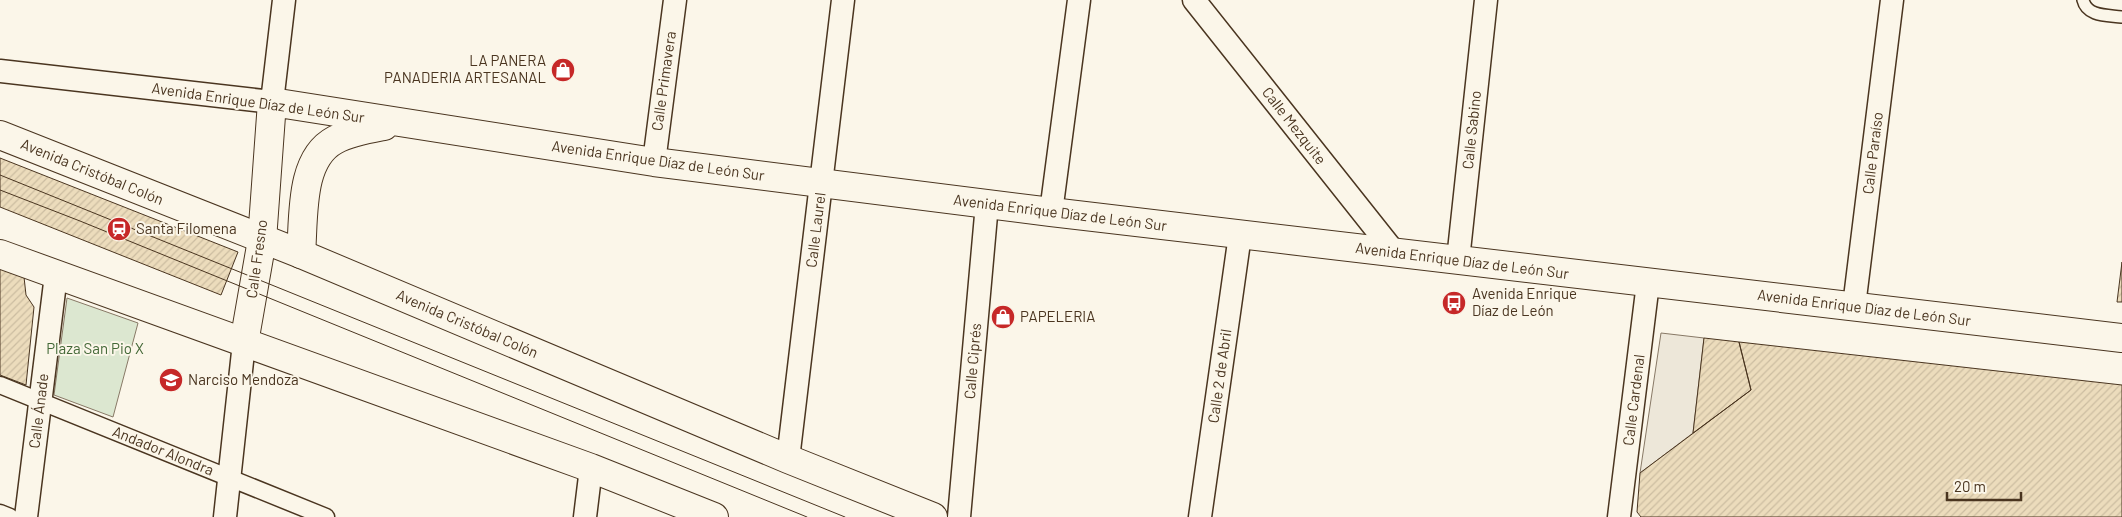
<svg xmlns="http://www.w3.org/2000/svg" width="2122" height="517" font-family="Barlow,sans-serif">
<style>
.green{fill:#dce7d0;stroke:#887966}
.parking{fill:#ede7d9;stroke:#887966}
.building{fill:url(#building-hatch);stroke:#4a3520}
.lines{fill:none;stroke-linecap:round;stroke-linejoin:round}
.service-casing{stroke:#4a3520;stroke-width:14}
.pedestrian-casing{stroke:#4a3520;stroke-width:19}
.minor-casing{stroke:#4a3520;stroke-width:25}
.secondary-casing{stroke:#4a3520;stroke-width:30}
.primary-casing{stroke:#4a3520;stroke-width:30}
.service{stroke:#fbf6e9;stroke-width:11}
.pedestrian{stroke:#fbf6e9;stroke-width:16}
.minor{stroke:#fbf6e9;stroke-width:22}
.secondary{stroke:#fbf6e9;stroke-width:28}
.primary{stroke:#fbf6e9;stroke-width:28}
.tram{stroke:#4a3520;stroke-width:1}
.labels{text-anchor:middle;stroke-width:4;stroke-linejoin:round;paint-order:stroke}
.poi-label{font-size:15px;fill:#4a3520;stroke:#fbf6e9;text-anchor:start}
.street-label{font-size:15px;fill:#4a3520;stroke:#fbf6e9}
.park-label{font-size:15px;fill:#436837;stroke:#fbf6e9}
</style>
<defs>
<pattern id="building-hatch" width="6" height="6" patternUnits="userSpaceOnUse" patternTransform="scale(1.25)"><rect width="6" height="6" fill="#ecdcbc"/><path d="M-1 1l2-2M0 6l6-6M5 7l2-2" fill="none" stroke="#ccbda1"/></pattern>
</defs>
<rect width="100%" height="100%" fill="#fbf6e9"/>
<!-- green -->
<path class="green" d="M67,298L138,323L113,417L54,395Z"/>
<!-- parking -->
<path class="parking" d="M1661,333L1704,338L1693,433L1640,473Z"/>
<!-- building -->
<path class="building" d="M0,158L238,252L221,295L0,207Z
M2122,262V302H2117Z
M0,267L24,277L26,295L34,307L26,385L0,375Z
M1704,338L1739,342L1751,390L1693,433Z
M1739,342L2122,385V517H1641L1637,512L1640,473L1751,390Z"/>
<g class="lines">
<!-- service casing -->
<g class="service-casing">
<path id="service" d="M2083,0C2087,17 2108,15 2122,17"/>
</g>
<!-- pedestrian casing -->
<g class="pedestrian-casing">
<path id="pedestrian" d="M0,385L326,517
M0,513L10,517"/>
</g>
<!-- minor casing -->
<g class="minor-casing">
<path id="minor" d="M1194,0L1395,253
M0,71L272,102L284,0
M654,162L675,0
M1051,212L1079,0
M1458,260L1486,0
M1854,306L1892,0
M788,459L843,0
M26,517L56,275
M225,517L244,343
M585,517L591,468
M959,517L987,204
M1200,517L1240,235
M1619,517L1648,283"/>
</g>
<!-- secondary casing -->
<g class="secondary-casing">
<path id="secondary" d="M301,254C304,218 299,159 335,140C350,132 368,129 384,126
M244,343L262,240L272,102L654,162L1051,212L2122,338"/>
</g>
<!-- primary casing -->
<g class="primary-casing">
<path id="primary" d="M0,135L301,254L788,459L933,517
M0,254L591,468L714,517"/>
</g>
<!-- service -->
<use href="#service" class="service"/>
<!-- pedestrian -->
<use href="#pedestrian" class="pedestrian"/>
<!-- minor -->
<use href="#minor" class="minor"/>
<!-- secondary -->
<use href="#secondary" class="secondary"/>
<!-- primary -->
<use href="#primary" class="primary"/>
<!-- tram -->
<path class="tram" d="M0,175L845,517
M0,190L80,221L807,517"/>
</g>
<!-- icons -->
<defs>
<g id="shop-disc" transform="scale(1.25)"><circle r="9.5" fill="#c62828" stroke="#fbf6e9"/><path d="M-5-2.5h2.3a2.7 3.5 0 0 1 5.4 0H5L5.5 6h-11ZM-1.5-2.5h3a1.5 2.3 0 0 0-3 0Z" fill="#fff"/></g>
<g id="station-disc" transform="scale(1.25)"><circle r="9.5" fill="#c62828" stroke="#fbf6e9"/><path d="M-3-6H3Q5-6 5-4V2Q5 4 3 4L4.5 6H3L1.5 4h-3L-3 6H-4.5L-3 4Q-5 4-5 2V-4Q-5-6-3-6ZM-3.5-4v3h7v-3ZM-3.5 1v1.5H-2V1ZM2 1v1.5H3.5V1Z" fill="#fff"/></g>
<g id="bus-disc" transform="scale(1.25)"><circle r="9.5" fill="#c62828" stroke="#fbf6e9"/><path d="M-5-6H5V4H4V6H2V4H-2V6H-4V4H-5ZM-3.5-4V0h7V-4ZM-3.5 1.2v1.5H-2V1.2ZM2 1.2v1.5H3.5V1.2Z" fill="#fff"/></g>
<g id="school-disc" transform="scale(1.25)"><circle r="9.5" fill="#c62828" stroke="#fbf6e9"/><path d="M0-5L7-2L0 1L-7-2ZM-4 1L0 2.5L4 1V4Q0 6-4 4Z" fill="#fff"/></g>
</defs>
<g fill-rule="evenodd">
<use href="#shop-disc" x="563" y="70"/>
<use href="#station-disc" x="119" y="229"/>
<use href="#bus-disc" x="1454" y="303"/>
<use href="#shop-disc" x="1003" y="317"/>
<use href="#school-disc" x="171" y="380"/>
</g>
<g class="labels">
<!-- poi labels -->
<g class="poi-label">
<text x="546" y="66" text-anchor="end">LA PANERA<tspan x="546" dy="17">PANADERIA ARTESANAL</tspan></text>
<text x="136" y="234">Santa Filomena</text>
<text x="1472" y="299">Avenida Enrique<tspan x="1472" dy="17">Díaz de León</tspan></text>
<text x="1020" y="322">PAPELERIA</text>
<text x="188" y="385">Narciso Mendoza</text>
</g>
<!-- street labels -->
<g class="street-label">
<text transform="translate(664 81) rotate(-82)" y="5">Calle Primavera</text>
<text transform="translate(258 103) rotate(8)" y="5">Avenida Enrique Díaz de León Sur</text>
<text transform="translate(1294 126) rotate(52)" y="5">Calle Mezquite</text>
<text transform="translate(1472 130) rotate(-84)" y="5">Calle Sabino</text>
<text transform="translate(1873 153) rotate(-83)" y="5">Calle Paraíso</text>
<text transform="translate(658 161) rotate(8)" y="5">Avenida Enrique Díaz de León Sur</text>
<text transform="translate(92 172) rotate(22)" y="5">Avenida Cristóbal Colón</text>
<text transform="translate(1060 213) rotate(7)" y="5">Avenida Enrique Díaz de León Sur</text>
<text transform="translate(816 230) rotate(-83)" y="5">Calle Laurel</text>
<text transform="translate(257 259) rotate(-82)" y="5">Calle Fresno</text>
<text transform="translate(1462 261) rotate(7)" y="5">Avenida Enrique Díaz de León Sur</text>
<text transform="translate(1864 308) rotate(7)" y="5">Avenida Enrique Díaz de León Sur</text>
<text transform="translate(467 324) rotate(23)" y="5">Avenida Cristóbal Colón</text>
<text transform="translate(973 361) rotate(-85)" y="5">Calle Ciprés</text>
<text transform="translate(1220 376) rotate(-82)" y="5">Calle 2 de Abril</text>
<text transform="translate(1634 400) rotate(-83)" y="5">Calle Cardenal</text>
<text transform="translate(39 411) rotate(-83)" y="5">Calle Ánade</text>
<text transform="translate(163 451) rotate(22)" y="5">Andador Alondra</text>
</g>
<!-- park labels -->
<g class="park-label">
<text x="95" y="354">Plaza San Pio X</text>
</g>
</g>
<!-- scale -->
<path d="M1947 492v8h74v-8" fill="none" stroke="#4a3520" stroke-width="2.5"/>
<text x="1954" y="492" font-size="15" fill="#4a3520" stroke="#fbf6e9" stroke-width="4" paint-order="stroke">20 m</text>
</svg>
